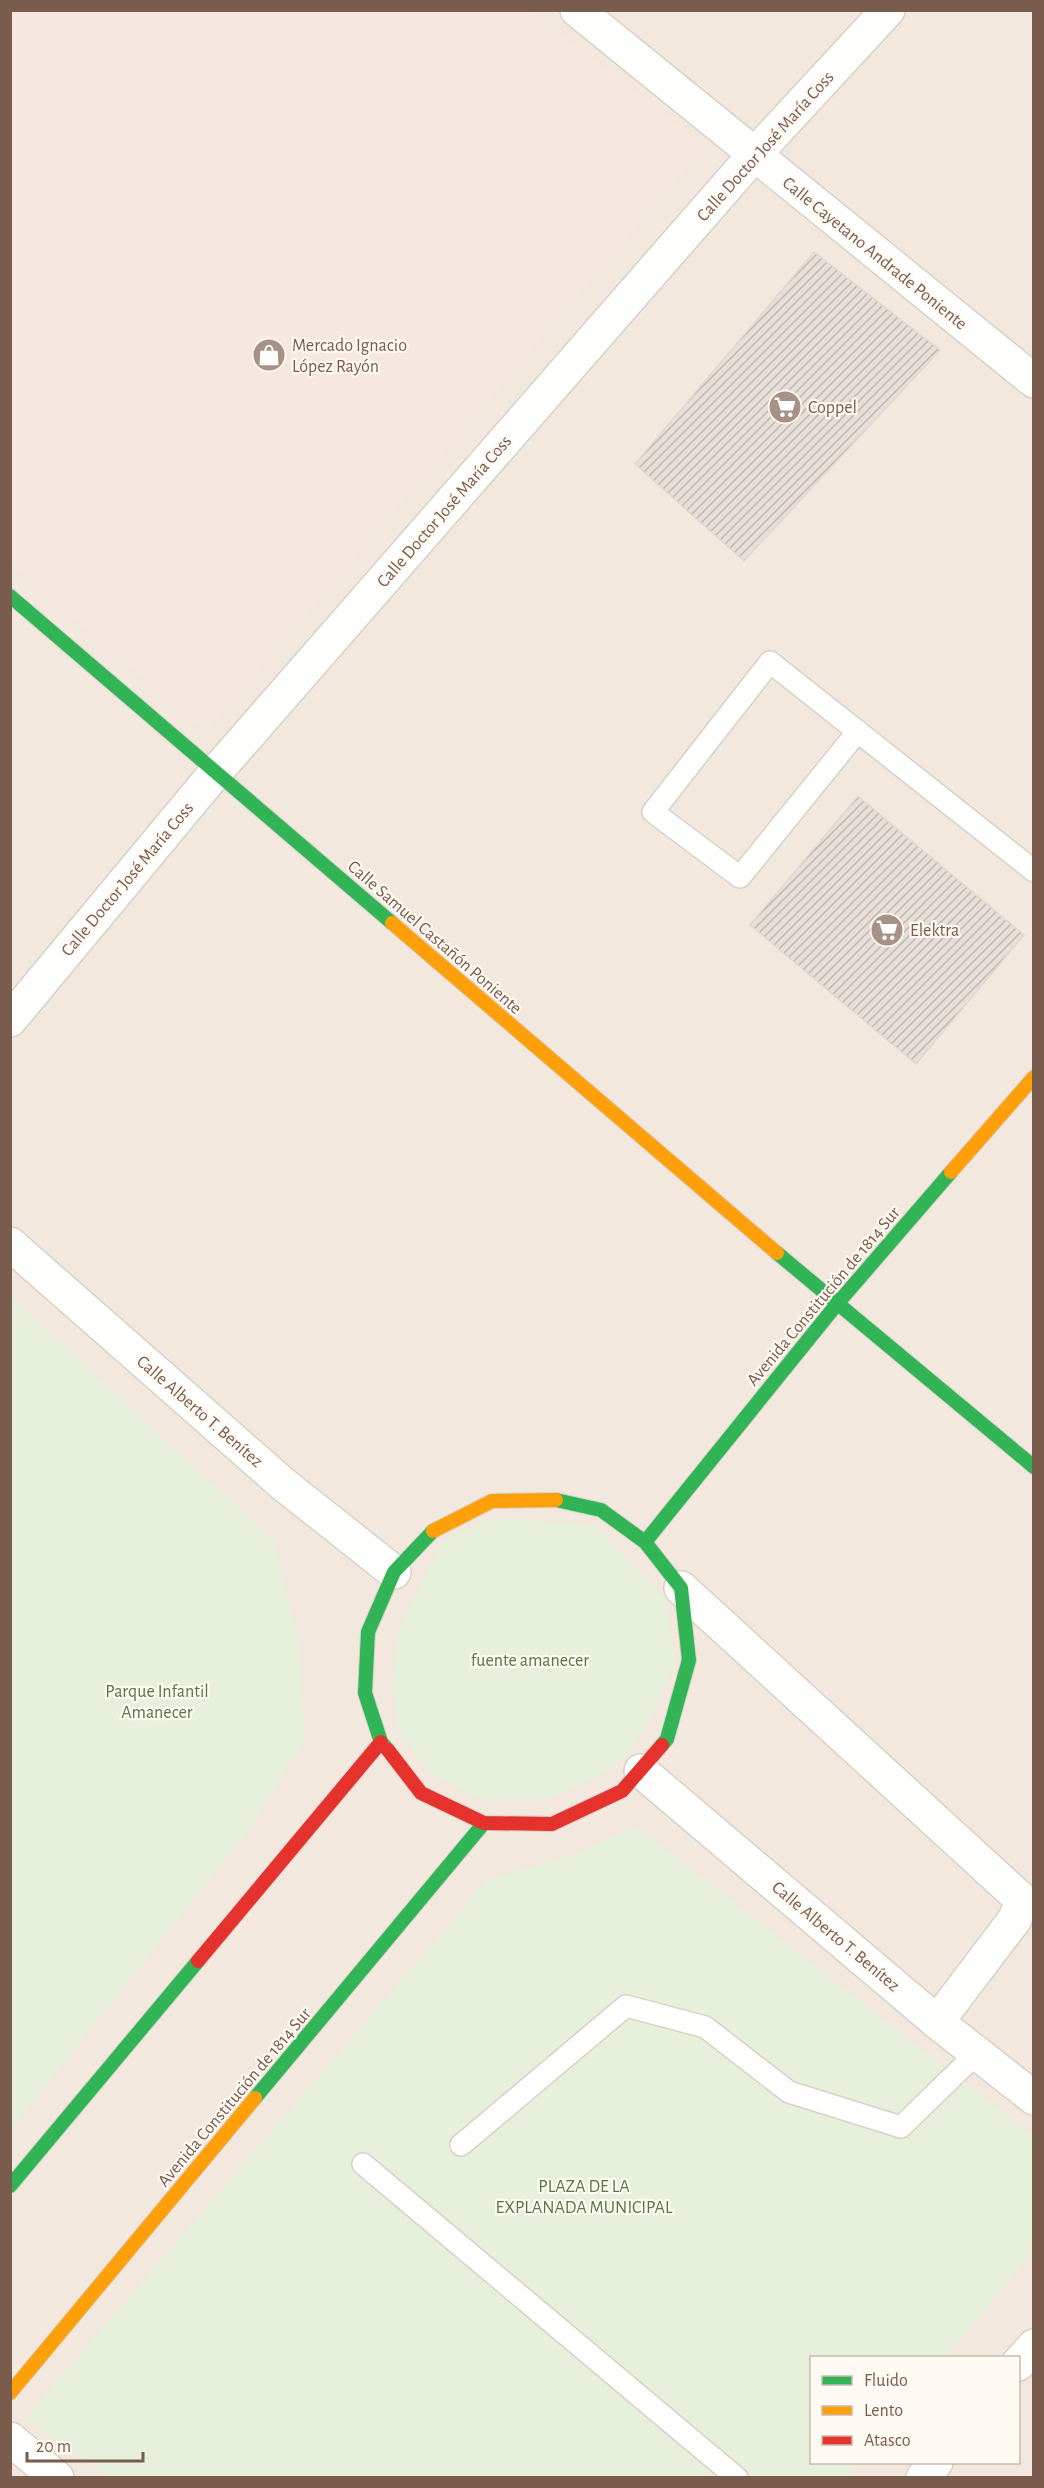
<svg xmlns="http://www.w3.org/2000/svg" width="1044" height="2488" font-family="'Alegreya Sans',sans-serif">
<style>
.residential{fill:#f2e8de;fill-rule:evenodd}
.commercial{fill:#f6e8e1}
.green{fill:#e7f0db}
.building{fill:url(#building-hatch);stroke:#e2d8d2;stroke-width:1.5}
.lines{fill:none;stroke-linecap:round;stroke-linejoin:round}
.lane-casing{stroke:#d7d1cb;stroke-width:24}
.street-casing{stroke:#d7d1cb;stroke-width:36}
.fast-casing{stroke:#d9d2cb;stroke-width:16}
.slow-casing{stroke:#d9d2cb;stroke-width:16}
.jam-casing{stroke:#d9d2cb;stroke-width:16}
.lane{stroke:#fefefd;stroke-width:21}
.street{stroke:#fefefd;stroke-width:33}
.fast{stroke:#30b455;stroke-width:14}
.slow{stroke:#ff9f0a;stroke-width:14}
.jam{stroke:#e5322d;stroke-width:14}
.labels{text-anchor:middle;stroke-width:4.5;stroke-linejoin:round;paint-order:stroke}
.street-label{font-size:18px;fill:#7a5c4d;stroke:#fffaf3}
.poi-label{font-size:18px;fill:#7a5c4d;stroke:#fffaf3;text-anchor:start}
.park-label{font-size:18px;fill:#537a41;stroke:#fffaf3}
</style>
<defs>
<pattern id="building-hatch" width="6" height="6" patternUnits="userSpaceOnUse" patternTransform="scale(1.5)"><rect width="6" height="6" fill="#e6ded7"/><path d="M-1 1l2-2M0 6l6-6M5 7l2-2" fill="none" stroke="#bfb7b1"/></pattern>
</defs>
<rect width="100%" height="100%" fill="#f9f5f0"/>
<!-- residential -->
<path class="residential" d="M11,11H1033V2477L11,2478ZM812,2358H1018V2462H812Z"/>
<!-- commercial -->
<path class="commercial" d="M11,10L531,11L705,146L206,732L11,564Z"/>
<!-- green -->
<path class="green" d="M11,1297L274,1541L299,1643L305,1740L248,1831L11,2129Z
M490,1518L595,1525L666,1598L675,1665L645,1728L625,1758L599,1777L542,1801L476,1798L429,1773L398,1729L392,1686L399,1626L442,1543Z
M636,1826L1033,2136V2251L946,2357L812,2358V2462L859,2463L847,2477H107L26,2417L487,1881L576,1854Z"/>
<!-- building -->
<path class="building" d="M814,252L940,350L744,561L635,464Z
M858,796L1024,935L916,1064L750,925Z"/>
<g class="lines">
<!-- lane casing -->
<g class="lane-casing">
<path id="lane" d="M858,731L740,877L653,812L770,662L1034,871
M461,2145L626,2006L705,2027L789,2092L901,2127L977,2053
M363,2164L737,2478"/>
</g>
<!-- street casing -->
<g class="street-casing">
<path id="street" d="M577,10L1034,381
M10,1020L215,773L754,155L888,10
M10,1244L283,1484L394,1572
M681,1588L1022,1900L1015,1919L937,2022
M641,1771L937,2022L1034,2098
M1018,2364L1034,2346
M10,2439L57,2478
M923,2478L936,2462"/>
</g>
<!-- fast casing -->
<g class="fast-casing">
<path id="fast" d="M10,596L392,923
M777,1253L1034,1467
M556,1500L601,1510L645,1542L681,1588L689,1660L667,1739L662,1745
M645,1542L837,1304L951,1172
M388,1750L381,1742L365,1693L368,1632L394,1572L433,1531
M255,2098L484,1823
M10,2186L198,1961"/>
</g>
<!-- slow casing -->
<g class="slow-casing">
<path id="slow" d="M392,923L777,1253
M951,1172L1034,1077
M433,1531L492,1501L556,1500
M10,2393L255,2098"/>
</g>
<!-- jam casing -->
<g class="jam-casing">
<path id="jam" d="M388,1750L421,1793L484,1823L552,1824L622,1791L662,1745
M198,1961L381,1742"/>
</g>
<!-- lane -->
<use href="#lane" class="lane"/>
<!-- street -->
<use href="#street" class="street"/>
<!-- fast -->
<use href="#fast" class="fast"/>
<!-- slow -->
<use href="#slow" class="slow"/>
<!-- jam -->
<use href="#jam" class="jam"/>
</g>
<!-- icons -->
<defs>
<g id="shop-disc" transform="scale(1.725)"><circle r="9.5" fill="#a69286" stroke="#fffaf3"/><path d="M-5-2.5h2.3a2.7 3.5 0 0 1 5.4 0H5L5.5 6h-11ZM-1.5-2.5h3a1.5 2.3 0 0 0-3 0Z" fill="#fff"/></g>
<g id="supermarket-disc" transform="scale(1.725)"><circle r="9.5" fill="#a69286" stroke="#fffaf3"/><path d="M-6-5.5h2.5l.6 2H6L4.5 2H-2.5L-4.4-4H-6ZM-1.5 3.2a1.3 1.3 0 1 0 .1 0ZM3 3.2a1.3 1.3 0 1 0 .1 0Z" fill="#fff"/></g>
</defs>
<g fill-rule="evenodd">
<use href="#shop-disc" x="269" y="355"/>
<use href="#supermarket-disc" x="785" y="407"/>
<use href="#supermarket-disc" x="887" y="930"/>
</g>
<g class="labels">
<!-- street labels -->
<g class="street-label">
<text transform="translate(765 146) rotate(-48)" y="6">Calle Doctor José María Coss</text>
<text transform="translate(875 253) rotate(39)" y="6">Calle Cayetano Andrade Poniente</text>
<text transform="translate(444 511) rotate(-49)" y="6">Calle Doctor José María Coss</text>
<text transform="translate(127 879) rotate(-50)" y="6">Calle Doctor José María Coss</text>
<text transform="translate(435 937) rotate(41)" y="6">Calle Samuel Castañón Poniente</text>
<text transform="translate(823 1296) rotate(-50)" y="6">Avenida Constitución de 1814 Sur</text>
<text transform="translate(200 1411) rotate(41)" y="6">Calle Alberto T. Benítez</text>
<text transform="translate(836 1936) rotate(40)" y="6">Calle Alberto T. Benítez</text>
<text transform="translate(234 2097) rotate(-50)" y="6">Avenida Constitución de 1814 Sur</text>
</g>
<!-- poi labels -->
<g class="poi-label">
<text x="292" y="351">Mercado Ignacio<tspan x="292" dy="21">López Rayón</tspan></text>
<text x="808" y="413">Coppel</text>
<text x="910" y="936">Elektra</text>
</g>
<!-- park labels -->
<g class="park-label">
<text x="530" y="1666">fuente amanecer</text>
<text x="157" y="1697">Parque Infantil<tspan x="157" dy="21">Amanecer</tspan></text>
<text x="584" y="2192">PLAZA DE LA<tspan x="584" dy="21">EXPLANADA MUNICIPAL</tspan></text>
</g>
</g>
<!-- border -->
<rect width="1044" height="2488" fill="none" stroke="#7a5c4d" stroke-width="24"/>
<!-- legend -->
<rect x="810" y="2356" width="210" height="108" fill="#fffaf3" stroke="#cabbb1" stroke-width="1.5"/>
<rect x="822" y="2376" width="30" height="9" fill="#30b455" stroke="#cabbb1" stroke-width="1.5"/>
<text x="864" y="2386" font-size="18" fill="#7a5c4d">Fluido</text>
<rect x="822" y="2406" width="30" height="9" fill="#ff9f0a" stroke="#cabbb1" stroke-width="1.5"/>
<text x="864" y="2416" font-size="18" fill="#7a5c4d">Lento</text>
<rect x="822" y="2436" width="30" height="9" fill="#e5322d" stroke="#cabbb1" stroke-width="1.5"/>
<text x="864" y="2446" font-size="18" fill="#7a5c4d">Atasco</text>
<!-- scale -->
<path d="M27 2452v9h116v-9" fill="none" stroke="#7a5c4d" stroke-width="3"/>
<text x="36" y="2452" font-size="18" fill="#7a5c4d" stroke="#fffaf3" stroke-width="4.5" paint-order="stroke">20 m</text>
</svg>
